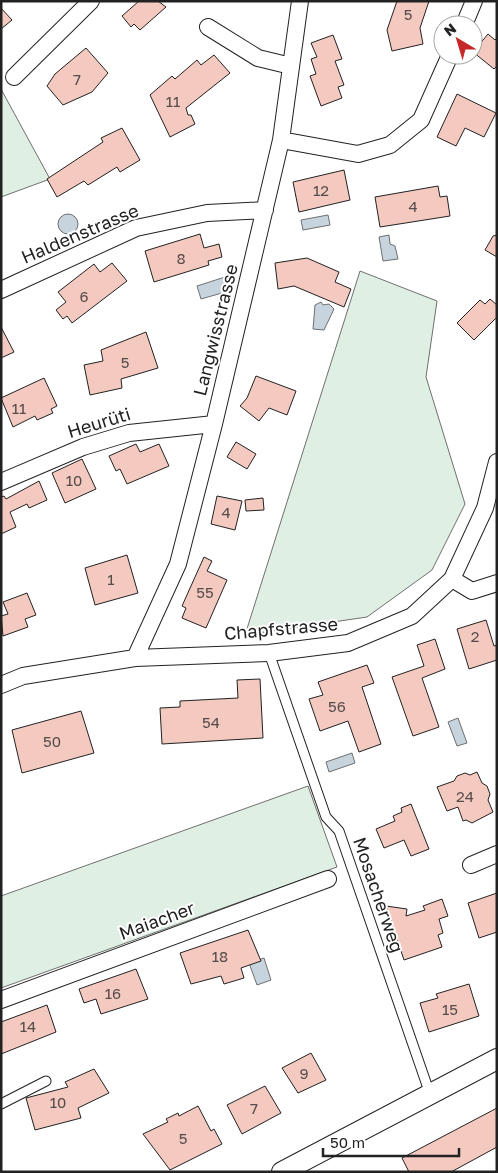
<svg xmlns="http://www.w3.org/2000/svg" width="498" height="1173" font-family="'Golos Text',sans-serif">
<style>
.green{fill:#e0efe3;stroke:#6f6f6f}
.water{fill:#c7d3dd;stroke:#6f6f6f}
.building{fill:#f3c9c0;stroke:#222}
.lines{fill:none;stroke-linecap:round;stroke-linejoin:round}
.service-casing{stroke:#222;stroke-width:11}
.minor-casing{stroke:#222;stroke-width:18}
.tertiary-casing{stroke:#222;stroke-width:22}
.service{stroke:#fff;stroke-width:9}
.minor{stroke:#fff;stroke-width:16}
.tertiary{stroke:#fff;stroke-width:20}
.labels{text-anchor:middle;stroke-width:4;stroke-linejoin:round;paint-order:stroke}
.number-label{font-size:15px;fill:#564c4a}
.street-label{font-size:18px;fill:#222;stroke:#fff}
</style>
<rect width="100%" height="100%" fill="#fff"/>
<!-- green -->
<path class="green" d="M1,89L50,179L1,197Z
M360,271L437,301L426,377L465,504L432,570L367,617L245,635Z
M308,786L337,867L1,988V896Z"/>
<!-- water -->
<path class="water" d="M58 224a10 10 0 1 1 20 0a10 10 0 1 1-20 0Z
M328,215L330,225L303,230L301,220Z
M389,235L390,244L395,246L398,259L383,261L379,237Z
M225,277L229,291L201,299L197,286Z
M321,302L323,305L329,304L334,309L324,330L313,329L315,305Z
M458,718L467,743L457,746L448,722Z
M352,753L355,763L329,772L326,762Z
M264,958L271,980L257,985L249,963Z"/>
<!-- building -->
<path class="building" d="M139,1H158L166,7L140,30L134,24L131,27L122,16Z
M397,1H429L420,28L423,44L392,51L387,30Z
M1,8L12,20L1,29Z
M488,34L495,40L497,38V66L494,69L473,52Z
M333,35L342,59L335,61L344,85L338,87L342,98L321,106L310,76L316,74L311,59L317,57L311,43Z
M86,48L108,73L92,92L63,105L47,86L55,74Z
M214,55L230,73L186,108L188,115H191L195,124L170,137L150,95L172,76L175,79L197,60L201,65Z
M457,94L496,113L484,137L465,128L456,146L437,137Z
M122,128L140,160L120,172L117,167L88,185L84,181L57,197L47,179L103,142L101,138Z
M344,170L350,200L299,212L293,182Z
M438,186L440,197L447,196L450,216L380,227L375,197Z
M200,234L204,248L219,244L222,257L208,261L209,265L154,282L145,251Z
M497,235V257L485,250L493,236Z
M307,258L339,272L335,282L351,289L344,307L294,286L278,289L275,263Z
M112,263L127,281L72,323L67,316L63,319L56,310L66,302L58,292L94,264L100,272Z
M490,299L497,305V317L474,340L457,323L480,300L485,304Z
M1,327L14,352L1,358Z
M146,332L158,368L121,379L122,388L90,395L84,365L103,361L101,350Z
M256,376L296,391L287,415L269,408L259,421L240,406L247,398Z
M44,378L57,406L51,409L53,413L37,420L35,416L13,427L1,398Z
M236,442L256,454L247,469L227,457Z
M136,444L140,452L159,444L169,466L127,484L120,469L116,471L109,456Z
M82,459L96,489L65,503L52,473Z
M39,481L47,500L29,508L27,504L10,512L16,527L1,534V497L4,496L6,499Z
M217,496L242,501L235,530L211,524Z
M263,498L264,510L246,511L245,500Z
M127,555L138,593L95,605L85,568Z
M204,557L212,561L207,571L227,580L206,628L182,618L186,608L182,606Z
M27,593L36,615L25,619L28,627L3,636L1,616L8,614L3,602Z
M486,620L494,646L497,645V660L469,669L457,629Z
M435,639L445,669L422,678L439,727L413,736L392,677L424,666L417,645Z
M367,665L374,683L362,687L381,744L359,752L348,721L320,731L309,699L323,695L318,682Z
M260,679L263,738L162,744L160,708L180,707V701L238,698L237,680Z
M81,711L94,753L22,773L12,730Z
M477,772L482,783L487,786L490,794L488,800L493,812L472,823L466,820L463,821L458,807L447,811L437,787L454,781L457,776L465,773L470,775Z
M411,804L429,849L411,856L404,840L384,848L376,829L395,821L393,816L402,812L401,808Z
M497,893V932L479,938L468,903Z
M442,899L448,916L439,919L443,933L438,935L442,947L404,960L386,906L407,909L406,916L425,910L423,906Z
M248,930L261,961L241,968L244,978L224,984L221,976L191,984L180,953Z
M136,969L148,999L101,1014L96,999L84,1003L79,989Z
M469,984L479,1016L429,1032L420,1003L438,998L436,994Z
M47,1005L56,1032L1,1054V1022Z
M311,1053L326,1080L298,1093L282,1068Z
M94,1069L109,1093L78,1108L81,1118L35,1130L26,1098L68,1087L65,1082Z
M265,1086L281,1113L242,1134L227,1105Z
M198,1106L211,1131L214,1129L222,1144L170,1170L143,1134L168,1122L166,1119L178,1113L179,1116Z
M497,1108V1147L451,1172H409L402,1158Z"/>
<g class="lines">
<!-- service casing -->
<g class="service-casing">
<path id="service" d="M269,653L326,817L339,831L430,1094
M1,1104L46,1081"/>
</g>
<!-- minor casing -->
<g class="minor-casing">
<path id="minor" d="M464,25L474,1
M208,27L258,58L291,66
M14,77L91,1
M281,140L358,154L390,145L421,120L450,55
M1,290L136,228L207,213L265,210
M1,482L83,447L129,433L214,424
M452,579L472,591L497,583
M135,658L178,564L214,424L281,140L300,1
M1,685L23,676L135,658L269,653L348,643L412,616L452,579L485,508L497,462
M471,865L497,854
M1,1000L328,879"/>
</g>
<!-- tertiary casing -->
<g class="tertiary-casing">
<path id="tertiary" d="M282,1172L497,1059"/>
</g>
<!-- service -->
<use href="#service" class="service"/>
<!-- minor -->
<use href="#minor" class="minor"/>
<!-- tertiary -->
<use href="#tertiary" class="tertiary"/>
</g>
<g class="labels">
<!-- number labels -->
<g class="number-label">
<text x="408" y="20">5</text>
<text x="77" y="85">7</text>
<text x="173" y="107">11</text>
<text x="321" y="196">12</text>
<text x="413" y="212">4</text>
<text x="181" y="264">8</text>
<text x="84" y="302">6</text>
<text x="125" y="368">5</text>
<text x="19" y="414">11</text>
<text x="74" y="486">10</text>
<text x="226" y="518">4</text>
<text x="111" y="585">1</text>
<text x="205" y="598">55</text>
<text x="475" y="642">2</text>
<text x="337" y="712">56</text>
<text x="211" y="728">54</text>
<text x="52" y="747">50</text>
<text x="465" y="802">24</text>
<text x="220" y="962">18</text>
<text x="113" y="999">16</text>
<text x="450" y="1015">15</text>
<text x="28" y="1032">14</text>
<text x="304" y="1079">9</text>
<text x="58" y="1108">10</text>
<text x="254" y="1114">7</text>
<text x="183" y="1144">5</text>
</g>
<!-- street labels -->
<g class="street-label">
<text transform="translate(80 234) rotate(-23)" y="6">Haldenstrasse</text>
<text transform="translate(216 330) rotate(-76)" y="6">Langwisstrasse</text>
<text transform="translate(99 423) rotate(-17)" y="6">Heurüti</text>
<text transform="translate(281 629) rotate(-5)" y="6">Chapfstrasse</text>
<text transform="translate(378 895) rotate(71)" y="6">Mosacherweg</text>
<text transform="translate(157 921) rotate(-20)" y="6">Maiacher</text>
</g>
</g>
<!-- border -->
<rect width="498" height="1173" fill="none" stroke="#222222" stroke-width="5"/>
<!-- north arrow -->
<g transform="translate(458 40) rotate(322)"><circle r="24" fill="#ffffff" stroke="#a7a7a7"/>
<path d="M0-4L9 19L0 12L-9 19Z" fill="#c62828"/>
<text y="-8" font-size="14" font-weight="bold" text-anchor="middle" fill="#222222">N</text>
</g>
<!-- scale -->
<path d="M323 1148v8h136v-8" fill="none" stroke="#222222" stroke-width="2.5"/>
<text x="330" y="1148" font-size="15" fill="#222222" stroke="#ffffff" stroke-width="4" paint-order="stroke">50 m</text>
</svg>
